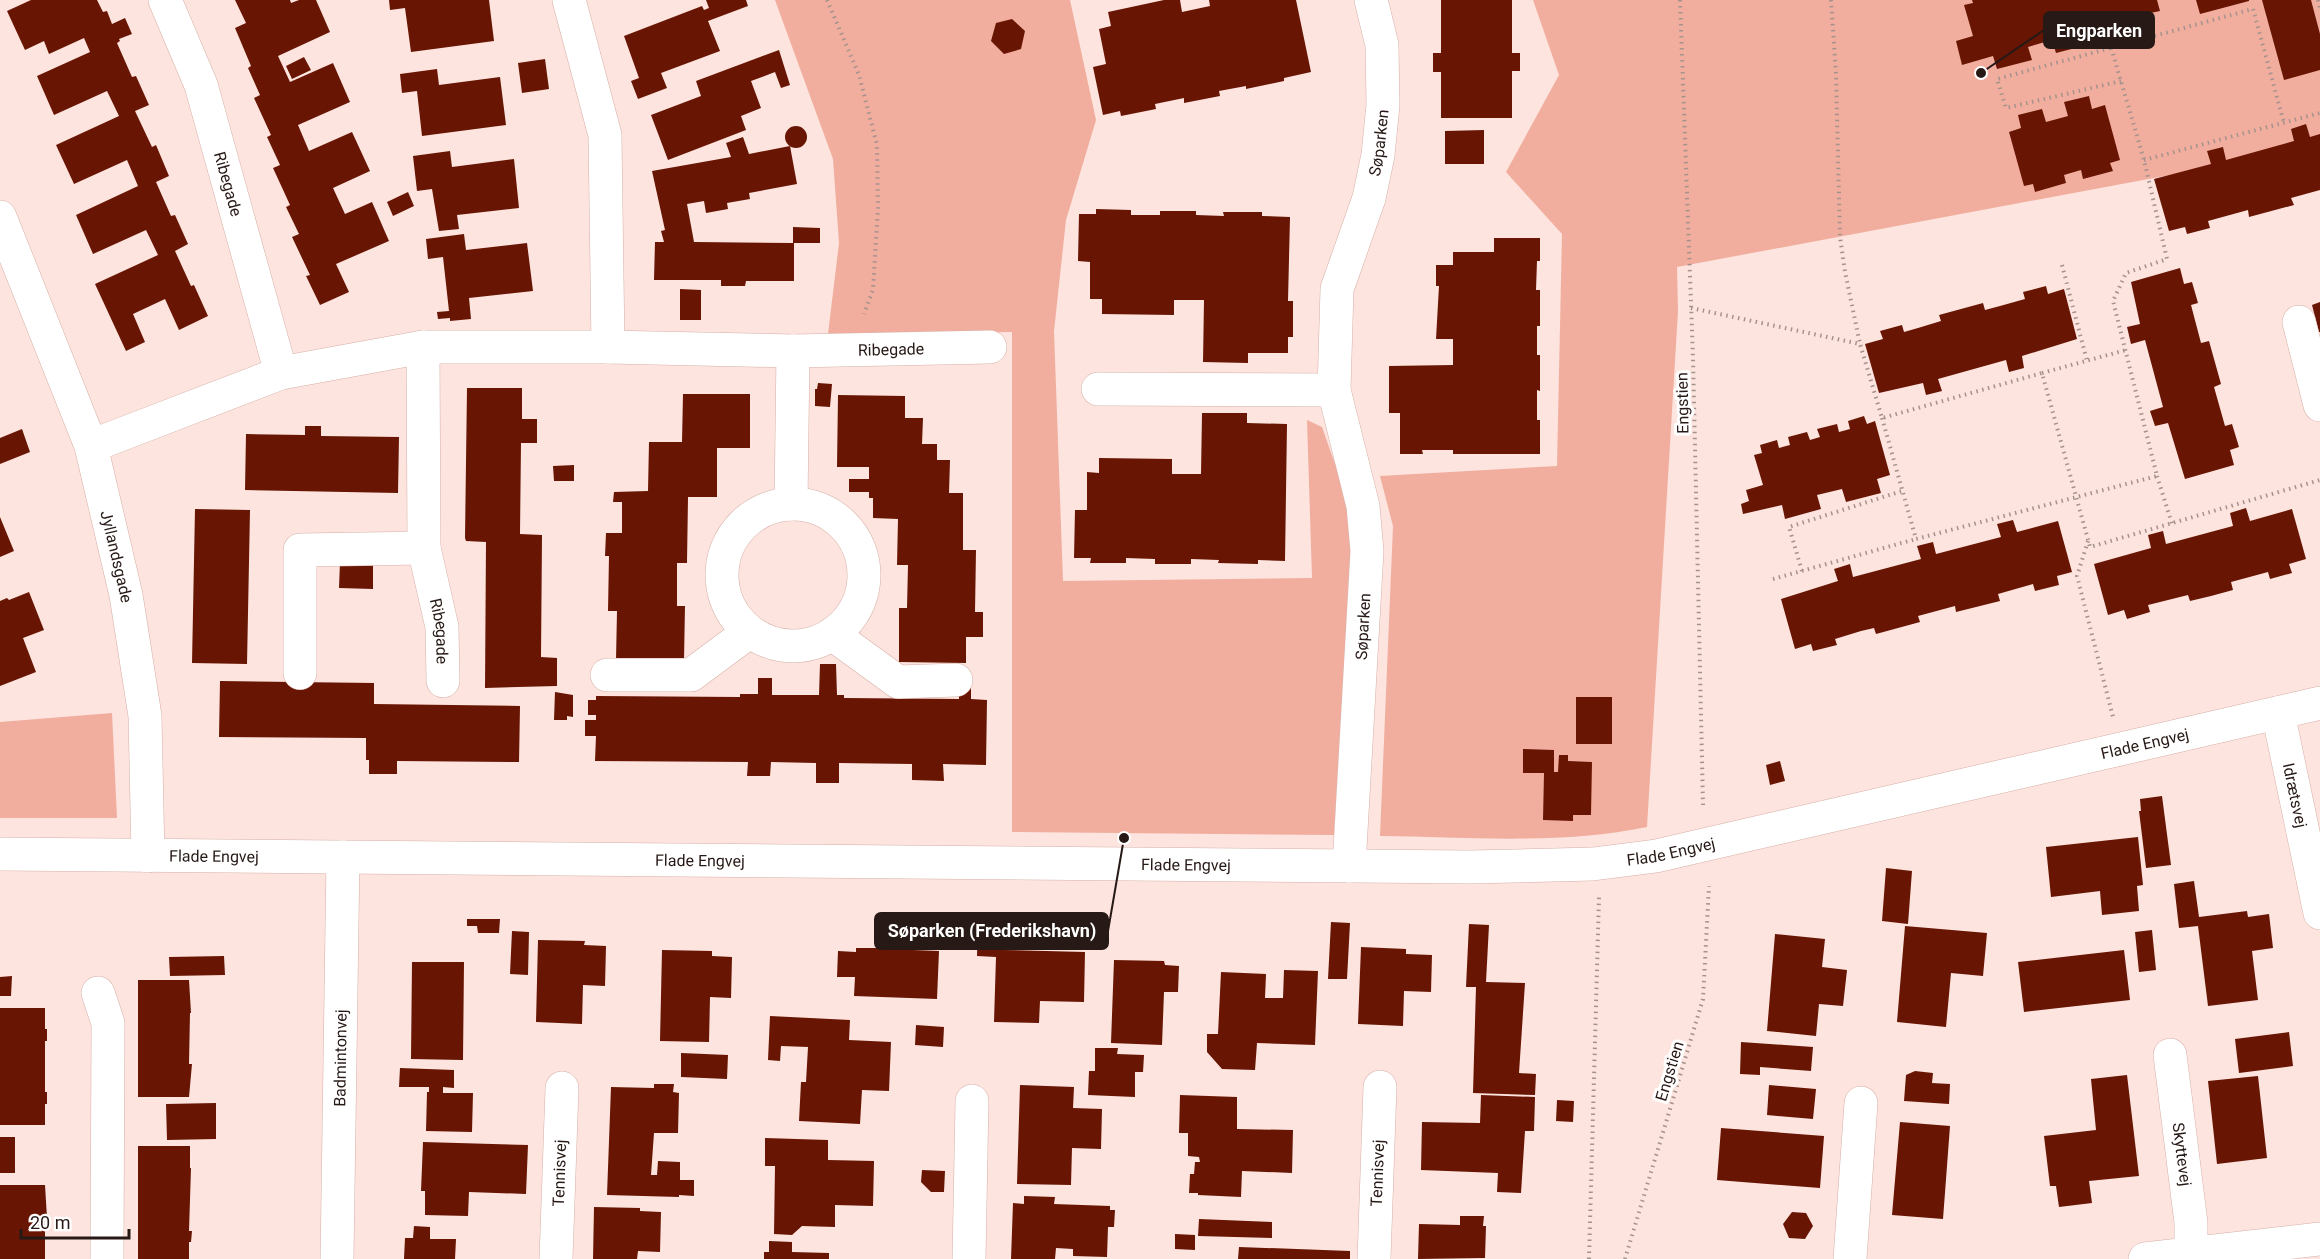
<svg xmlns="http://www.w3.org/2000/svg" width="2320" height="1259" font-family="Roboto,sans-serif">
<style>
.green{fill:#f1ae9e}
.building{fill:#681503}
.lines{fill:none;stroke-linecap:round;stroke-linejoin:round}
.street-casing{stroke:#d6b0a7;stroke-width:34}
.path{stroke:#a6928d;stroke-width:4;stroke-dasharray:1.5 4.5;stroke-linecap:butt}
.street{stroke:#fff;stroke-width:33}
.labels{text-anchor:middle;stroke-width:6;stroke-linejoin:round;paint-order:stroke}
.street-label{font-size:16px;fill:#271916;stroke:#fff}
.leader{fill:none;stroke:#271916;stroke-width:2}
.callout-dot{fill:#271916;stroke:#fff;stroke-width:2}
.callout{fill:#271916;stroke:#271916;stroke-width:2}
.callout-label{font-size:18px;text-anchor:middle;font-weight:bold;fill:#fff}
</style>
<rect width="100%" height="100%" fill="#fde4de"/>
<!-- green -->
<path class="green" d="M775,0H1070L1096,120L1066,220L1054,331L1063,581L1312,578L1307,420L1322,427L1349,504L1351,548L1334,835L1012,832V332L828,334L839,243L833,159Z
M1533,0H2320V147L1677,267L1678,311L1647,827C1561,845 1468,837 1380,836L1393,526L1380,476L1557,466L1562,234L1506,172L1559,75Z
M112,713L117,818H0V722Z"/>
<!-- building -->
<path class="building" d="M31,0H97L103,12L107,11L112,24L125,18L132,34L119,39L120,41L117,43L132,77L136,76L149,105L135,111L152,147L156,145L169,176L156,182L171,216L175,215L188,244L175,251L191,286L194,285L208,316L179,330L165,299L133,314L145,342L126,351L95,284L158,255L146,230L93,254L76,215L138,186L127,160L74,184L56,145L119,116L107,91L54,115L37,76L90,52L84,38L49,54L44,41L25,50L7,11Z
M235,0H290L291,3L299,0H316L330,32L278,56L290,82L333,63L350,102L298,125L309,151L352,132L370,171L333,188L345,214L372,202L389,241L336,264L349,292L320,305L306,276L310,275L292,237L299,234L286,207L290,205L273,168L280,165L267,137L271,135L254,98L260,95L248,68L251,66L235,28L246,23Z
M389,0H489L494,41L411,52L405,8L390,10Z
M706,0H746L748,6L708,21L720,51L661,73L667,88L638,99L631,81L639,78L624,36L702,6L704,10L709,8Z
M1164,0H1180L1182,12L1210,6L1209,0H1296L1311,72L1284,78V81L1246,89V86L1219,91L1220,96L1184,103V98L1155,104L1156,109L1121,116L1120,111L1103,115L1093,67L1106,64L1099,29L1111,26L1108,12Z
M1441,0H1512V53H1520V71H1512V118H1441V72H1433V53H1441Z
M1972,0H2157L2160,11L2146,14L2150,28L2115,37L2111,24L2087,31L2091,44L2056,53L2052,40L2028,47L2032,60L1997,69L1993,56L1962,65L1956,41L1973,36L1964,5L1973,3Z
M2196,0H2249V1L2200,14Z
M2262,0H2311L2320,34V70L2284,80Z
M1012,19L1025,31L1021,49L1004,54L991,41L996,23Z
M779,50L790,85L781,88L775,72L751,81L761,108L741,116L746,130L668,160L651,115L701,96L696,81Z
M304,57L311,70L292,79L286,66Z
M545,59L549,89L522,93L518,63Z
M437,69L439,85L500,77L506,125L422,136L417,91L402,93L400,74Z
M2089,96L2092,109L2105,105L2120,160L2110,163L2113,171L2083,179L2081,170L2064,175L2066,183L2035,192L2033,184L2024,186L2009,132L2021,128L2018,115L2042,109L2046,122L2068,116L2064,102Z
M2306,124L2310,137L2320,134V190L2291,198L2294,205L2249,217L2248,210L2208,221L2210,228L2187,234L2185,227L2169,231L2154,179L2211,164L2207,151L2223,147L2226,160L2294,141L2291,129Z
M785 137a11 11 0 1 1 22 0a11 11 0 1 1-22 0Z
M1484,130V164H1445V131Z
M743,137L749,154L790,146L797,184L749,193L750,199L727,203L728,209L706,213L704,201L687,204L694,242L793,243V227L820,228V243H794V281H746L745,286H721V280H654L655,242H664L661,231L665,230L652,171L731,157L726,143Z
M450,151L452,167L514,159L519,208L457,215L459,229L439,231L432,189L417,191L413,156Z
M408,192L414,206L393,216L387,202Z
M1096,209L1131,210V215H1160V211H1196V215L1224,216L1223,212H1262V216L1290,217L1288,301H1293V337H1288V353H1248V363L1203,362L1204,300H1174V315L1102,314V299H1090V262L1078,261L1079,214H1096Z
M464,234L466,250L527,243L533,291L469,298L471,319L450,321V318L438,319L437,312L449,311L443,257L428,259L426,239Z
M1494,238H1540V261H1537L1536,290H1540V326H1537V355H1540V391L1537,390V420H1540V454H1453V450H1422L1423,454H1400V413H1389V366L1453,365V339H1436L1439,286H1436V265H1453V252H1494Z
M2180,268L2184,284L2192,282L2198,303L2191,305L2201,343L2209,341L2221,384L2214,387L2225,426L2232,424L2239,447L2230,450L2234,465L2185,479L2168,423L2155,426L2150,411L2163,407L2145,340L2131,344L2127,327L2140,324L2131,282Z
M2046,286L2048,294L2064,289L2077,339L2022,356L2024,368L2009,372L2006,360L1938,379L1942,391L1926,395L1923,383L1879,393L1865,344L1883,339L1880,331L1902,325L1904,332L1918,328L1941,321L1939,315L1983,303L1985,310L2000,306L2025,299L2023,292Z
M680,289L701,290V320H680Z
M2320,302V332H2319L2312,305Z
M818,383L832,384L830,407L815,406V389H817Z
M467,388H522V419H537V443H521L520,534L542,535L541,657L557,658V686L485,688L486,542L466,541L465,538Z
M683,394H750V448H717V497H688L687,563H677V606H685L684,660H616L617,611H608L609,556H605L606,533H622V502H613L614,492L648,491L649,442H682Z
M838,395L905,396V418H923L922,444H937V460H950L949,493H963V550H976L975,612H983V637H966V663L899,662V608H907L908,565H897L898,519L873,518V498H869V492H849V479H869V467H837Z
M1202,413H1247V423L1287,424L1285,561L1258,560V564L1218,563L1219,560L1191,559V564H1155V559L1126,558V563H1090L1091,558H1074L1075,510H1087V472L1099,473V458L1172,459V474H1201Z
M1864,416L1867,424L1875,421L1890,475L1877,479L1881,493L1846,502L1842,489L1817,495L1821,509L1785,519L1782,505L1743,514L1741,504L1749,501L1746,490L1763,485L1754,455L1762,453L1760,445L1777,440L1779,448L1786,446L1790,445L1788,437L1807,432L1810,440L1820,437L1817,429L1837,424L1839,432L1850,429L1848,421Z
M305,426H321V436L399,437L398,493L245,490L246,434L305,435Z
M22,429L30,452L0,464V438Z
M574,465V481H554L553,466Z
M2246,508L2250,521L2292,509L2306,559L2289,564L2292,573L2270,579L2268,572L2231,582L2233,590L2211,596L2190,601L2188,595L2148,605L2150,612L2127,619L2124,610L2108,615L2094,564L2151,548L2148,535L2163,531L2166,544L2233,526L2230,513Z
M195,509L250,510L247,664L192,663Z
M0,517L14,551L0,557Z
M2013,520L2017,532L2058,521L2072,572L2057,576L2059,585L2035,591L2033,584L1998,594L2000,601L1956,612L1955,606L1918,616L1920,622L1876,634L1874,628L1861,631L1835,639L1837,645L1813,651L1811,644L1795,649L1781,599L1838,581L1834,569L1850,564L1853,577L1921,559L1917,546L1933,542L1936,554L2001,537L1997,524Z
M340,562H373V589L339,588Z
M29,592L44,630L23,638L36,672L0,686V601L7,598L9,600Z
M820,664H836L837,695H844V698L959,699V687L971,688V699L987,700L986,765L943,764L944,781L912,780V764L839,763V783H816V763L771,762L770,776H747L748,762L595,761L596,736H585V720H596V715H588V700H596V696L740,697V694H758V678H772V695H819Z
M220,681L374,683V704L520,706L519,762L397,761V774H369V760H366V738L219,737Z
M555,692L573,695V717L567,716V720H554Z
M1576,697H1612V744H1576Z
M1523,749L1554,750V772H1558L1559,755H1568V761L1592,762L1591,815H1573V821L1543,820L1544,773H1523Z
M1780,761L1785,781L1770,785L1766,765Z
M2162,796L2171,865L2146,868L2139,811H2141L2140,799Z
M2138,837L2143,885L2137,886L2139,911L2102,915L2100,891L2051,897L2046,847Z
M1886,868L1912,871L1908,924L1882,921Z
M2194,881L2199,917L2247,911L2248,917L2269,914L2273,948L2252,951L2258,1000L2208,1006L2198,926L2179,928L2174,884Z
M978,918L1019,919V939H1003V950L1085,952L1084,1002L1040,1001L1039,1023L994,1022L996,957L977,956Z
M467,919H500L499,933H478L477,926H467Z
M1331,922L1350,923L1347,979H1328Z
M1469,924L1489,925L1486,982L1525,983L1519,1073L1536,1074L1535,1095L1473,1093L1476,987H1466Z
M1905,926L1987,933L1983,976L1951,973L1946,1027L1897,1022Z
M2152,930L2156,970L2139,972L2135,932Z
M512,931L529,932L528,975L510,974Z
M882,934L914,935L913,950L939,951L937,999L854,996L855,977H837L838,951L856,952V948H881Z
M1775,934L1825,939L1822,967L1847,970L1843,1006L1819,1004L1816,1036L1767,1031Z
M538,940L585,941L584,945L606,946L605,986L583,985L582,1024L536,1022Z
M1361,947L1406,949V954L1432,955L1431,992L1404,991L1403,1026L1358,1024Z
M662,950L712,951V956L732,957L731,998L710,997L709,1042L660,1041Z
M2124,950L2130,1000L2024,1012L2018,962Z
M224,956L225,975L170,976L169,957Z
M1114,960L1164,961L1165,965L1179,966L1178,992H1164L1162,1045L1111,1043Z
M412,962H464L463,1060L411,1059Z
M1284,970L1318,971L1315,1045L1257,1043L1255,1070L1222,1069L1207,1052V1034H1218L1221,972L1266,974L1265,998H1283Z
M12,976L11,996H0V977Z
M138,980H189L191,1013H190L189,1064H192L189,1097H138Z
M0,1008H45V1029H47V1041H45V1092H47V1104H45V1125H0Z
M770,1016L850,1020L849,1040L891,1042L889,1091L862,1090L860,1124L799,1121L801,1082H806L808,1047L781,1046L780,1061L768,1060Z
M916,1025L944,1027L943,1047L915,1045Z
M2289,1032L2293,1066L2239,1073L2235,1039Z
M1741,1042L1813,1047L1811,1071L1760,1067V1075L1740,1074Z
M1095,1048H1118L1117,1054L1144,1055L1143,1072H1135V1097L1088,1095L1089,1071H1095Z
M681,1053L728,1055L727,1079L681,1077Z
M400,1068L454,1070V1088L443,1087V1093H473L472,1132L426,1131L427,1092H429V1087H399Z
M1915,1071L1933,1073L1932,1083L1950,1084L1949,1104L1904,1101L1906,1075Z
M2127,1075L2139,1176L2089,1181L2092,1203L2059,1207L2056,1186H2050L2044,1136L2096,1130L2091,1079Z
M2258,1076L2267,1158L2217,1164L2208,1081Z
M654,1084H674L673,1092L679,1093L678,1133H654L651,1175H657L658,1161L680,1162V1180H694V1196L679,1195V1197L607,1195L611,1087L654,1088Z
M1020,1085L1074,1087L1073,1108L1102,1109L1101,1149L1072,1148L1071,1185L1017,1184Z
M1769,1085L1816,1089L1813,1119L1767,1115Z
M1180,1095L1237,1097V1129L1293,1130L1292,1173L1242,1171L1241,1197L1198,1195V1193H1189L1190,1174H1194L1195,1162H1200L1199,1157L1188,1156V1133H1179Z
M1481,1095L1535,1097L1534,1131H1525L1521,1193L1497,1192L1498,1173L1421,1170L1422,1122L1480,1123Z
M1557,1100L1574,1101L1573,1122L1556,1121Z
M216,1103V1139L167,1140L166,1104Z
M1900,1122L1950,1126L1943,1219L1892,1215Z
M1721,1128L1824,1136L1820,1188L1717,1180Z
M0,1137H15V1173H0Z
M765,1138L828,1140V1160L874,1161L873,1206L835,1205V1227L802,1226L792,1235L774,1234L775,1166H765Z
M423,1142L528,1145L526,1194L469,1192L468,1216L425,1215V1191H421Z
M138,1146H190V1168H191L189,1231H192L191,1242H189V1259H138Z
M922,1170L945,1171L944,1192H931L921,1182Z
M0,1185H45L47,1218H45V1259H0Z
M1024,1196L1055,1197L1054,1204L1110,1206V1210H1115L1114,1227H1108L1107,1257L1073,1256V1249L1056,1248L1055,1259H1011L1013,1203L1024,1204Z
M594,1207L640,1208V1211L661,1212L660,1252L638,1251L637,1259H593Z
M1792,1212L1806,1213L1813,1226L1805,1239L1789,1238L1783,1224Z
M1460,1216H1484L1483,1226H1486L1485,1258L1418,1259L1419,1224L1460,1225Z
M1199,1219L1272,1222V1238L1198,1236Z
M414,1226L430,1227V1239H456L455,1259H404L405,1238H413Z
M1175,1234L1195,1235V1250L1175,1249Z
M769,1241L792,1242V1252L829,1253V1259H764V1252H769Z
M1239,1247L1350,1251V1259H1238Z"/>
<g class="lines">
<!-- street casing -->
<g class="street-casing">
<g id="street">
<path id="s1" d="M165,0L201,85L281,373"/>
<path d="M569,0L605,135L608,347"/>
<path id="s2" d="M0,217L91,446L126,595L145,716L148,856"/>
<path d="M2299,322L2320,405"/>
<path id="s3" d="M423,347L424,548L442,627L443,681"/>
<path d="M1098,389L1334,390"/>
<path id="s4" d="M91,446L281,373L423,347H608L793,351L990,347"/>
<path d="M791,504L793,351"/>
<circle cx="793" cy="575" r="71"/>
<path d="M832,634L898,682L956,680"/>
<path d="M300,673V550L424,548"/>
<path d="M607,675H691L749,632"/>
<path id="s5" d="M2278,713L2320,913"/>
<path id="s6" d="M0,854L1471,867L1593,864L1656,856L2320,703"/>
<path id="s7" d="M1349,866L1367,551L1363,506L1334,390L1337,289L1369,198L1378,155L1383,105L1382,45L1371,0"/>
<path d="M98,993L108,1023L107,1259"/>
<path id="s8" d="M2170,1055L2191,1223V1259"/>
<path id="s9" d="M337,1259L343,857"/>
<path id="s10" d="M556,1259L562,1088"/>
<path d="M969,1259L972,1101"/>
<path id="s11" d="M1374,1259L1380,1087"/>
<path d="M1850,1259L1861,1103"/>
<path d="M2145,1259L2320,1239"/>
</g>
</g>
<!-- path -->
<path class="path" d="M827,0L859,75L877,145L878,208L873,290L864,314
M1680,0L1693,358L1703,805
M1831,0L1836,74L1840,237L1845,272L1860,344
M2318,0L2320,8
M2121,81L2006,108L1997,79L2253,9L2284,123
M2144,160L2320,113
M2062,265L2087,361
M1691,308L1860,344L1882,418L2042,373L2090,547L2320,480
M2042,373L2126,350
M1882,418L1916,539L2157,476L2113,301L2126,273L2167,259L2144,160L2111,47
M2157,476L2172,524
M2088,541L2077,576L2113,717
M1802,571L1789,527L1902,491
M1773,579L1916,539
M1589,1259L1599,897
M1625,1259L1703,999L1709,886"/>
<!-- street -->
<use href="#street" class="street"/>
</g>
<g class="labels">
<!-- street labels -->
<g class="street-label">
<text dy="6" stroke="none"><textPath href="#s7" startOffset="734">Søparken</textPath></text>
<text dy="6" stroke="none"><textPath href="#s1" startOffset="195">Ribegade</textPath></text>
<text dy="6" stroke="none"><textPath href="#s4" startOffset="816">Ribegade</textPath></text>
<text transform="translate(1682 403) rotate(-91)" y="6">Engstien</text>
<text dy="6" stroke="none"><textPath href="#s2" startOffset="360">Jyllandsgade</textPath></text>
<text dy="6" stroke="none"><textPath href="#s7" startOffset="240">Søparken</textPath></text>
<text dy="6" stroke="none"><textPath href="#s3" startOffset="286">Ribegade</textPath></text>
<text dy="6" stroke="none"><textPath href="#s6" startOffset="2158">Flade Engvej</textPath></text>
<text dy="6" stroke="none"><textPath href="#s5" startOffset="84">Idrætsvej</textPath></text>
<text dy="6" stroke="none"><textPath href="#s6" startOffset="1672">Flade Engvej</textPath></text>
<text dy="6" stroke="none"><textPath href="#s6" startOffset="214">Flade Engvej</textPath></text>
<text dy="6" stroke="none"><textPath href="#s6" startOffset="700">Flade Engvej</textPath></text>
<text dy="6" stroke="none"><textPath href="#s6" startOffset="1186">Flade Engvej</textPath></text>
<text dy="6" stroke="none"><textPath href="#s9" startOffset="201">Badmintonvej</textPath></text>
<text transform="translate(1669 1071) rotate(-73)" y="6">Engstien</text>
<text dy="6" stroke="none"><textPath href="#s8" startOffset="100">Skyttevej</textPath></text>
<text dy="6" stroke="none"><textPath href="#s11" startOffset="86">Tennisvej</textPath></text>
<text dy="6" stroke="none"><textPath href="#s10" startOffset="86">Tennisvej</textPath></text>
</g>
</g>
<!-- callouts -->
<path class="leader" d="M1981 73L2044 30M1124 838L1108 931"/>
<g class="callout-dot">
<circle cx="1981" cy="73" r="6"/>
<circle cx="1124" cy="838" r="6"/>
</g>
<g class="callout">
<rect x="2044" y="12" width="110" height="36" rx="6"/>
<rect x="875" y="913" width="233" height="36" rx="6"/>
</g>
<g class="callout-label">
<text x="2099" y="37">Engparken</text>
<text x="992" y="937">Søparken (Frederikshavn)</text>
</g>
<!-- scale -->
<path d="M21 1229v9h108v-9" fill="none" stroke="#271916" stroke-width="3"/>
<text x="30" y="1229" font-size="18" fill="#271916" stroke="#ffffff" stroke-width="4.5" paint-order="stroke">20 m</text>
</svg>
